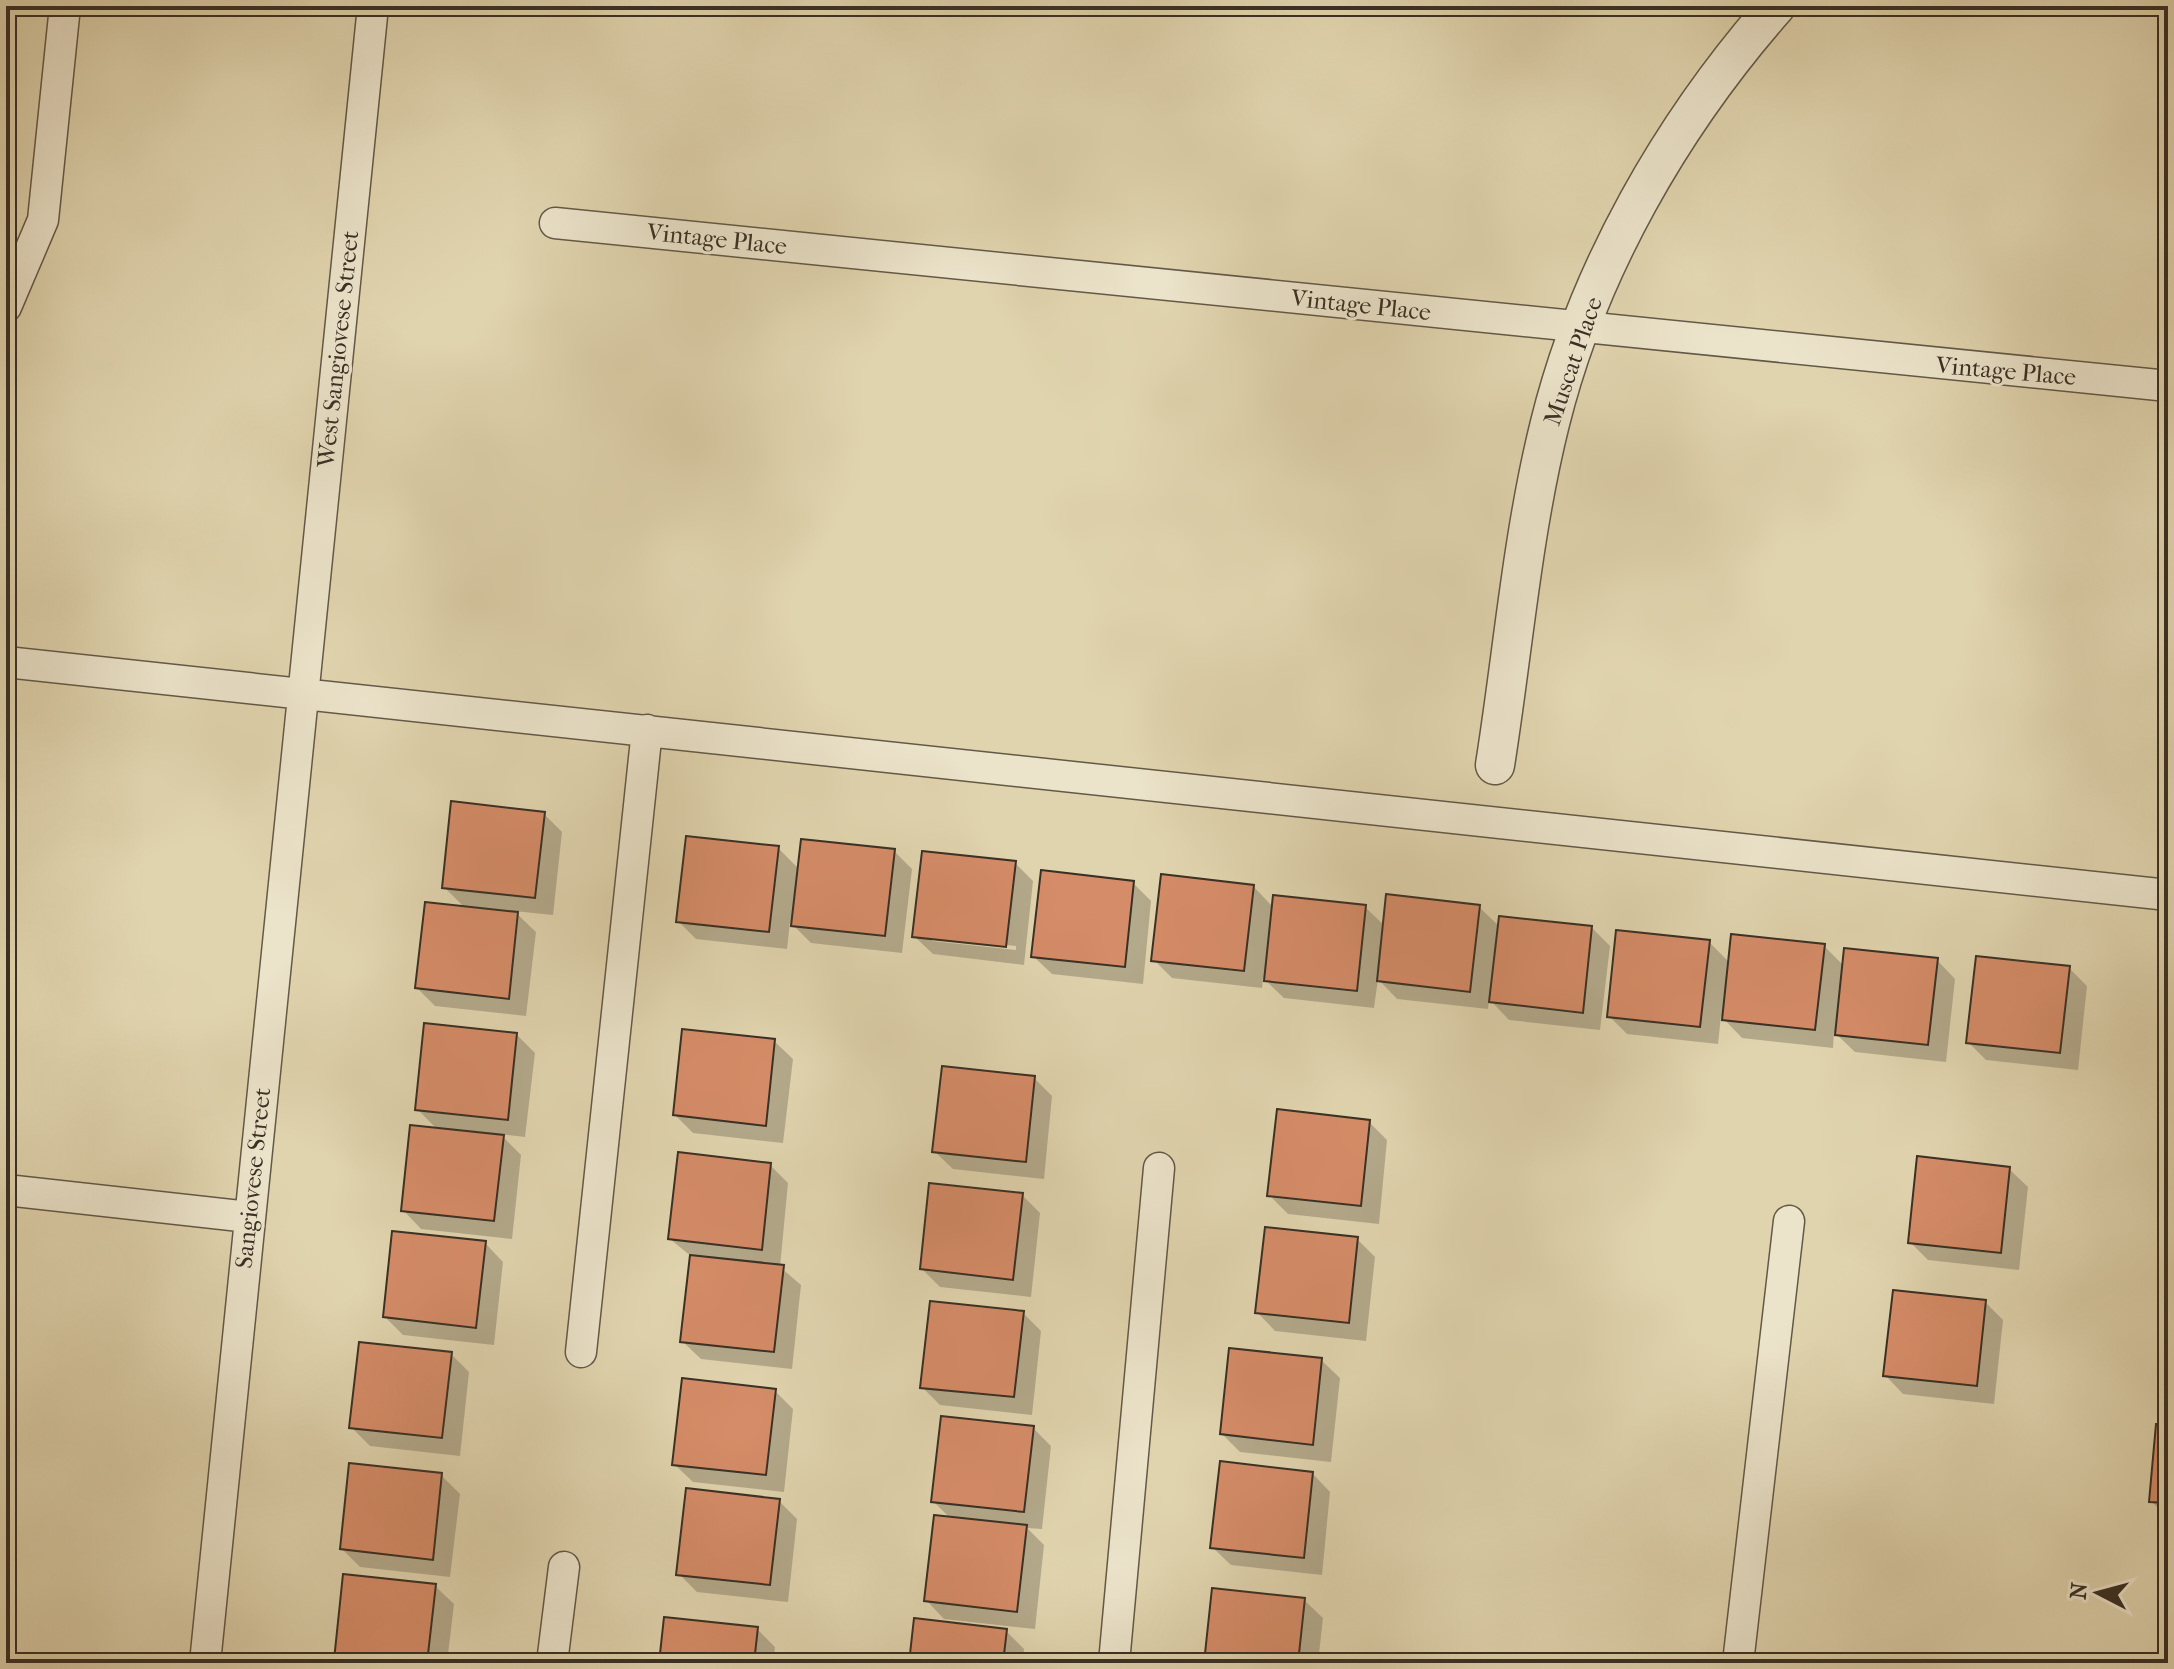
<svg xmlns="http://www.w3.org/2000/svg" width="2174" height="1669" font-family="'IM FELL French Canon',serif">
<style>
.shadow{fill:#0003;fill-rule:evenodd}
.building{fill:#d58c68;stroke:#393025;stroke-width:2}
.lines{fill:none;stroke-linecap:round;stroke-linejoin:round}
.minor-casing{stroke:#635947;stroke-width:33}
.tertiary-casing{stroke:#635947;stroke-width:41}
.minor{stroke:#ebe3ca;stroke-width:30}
.tertiary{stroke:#ebe3ca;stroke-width:38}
.labels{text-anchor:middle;stroke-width:6;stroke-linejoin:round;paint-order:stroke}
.street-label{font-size:24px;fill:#393025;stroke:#ebe3ca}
</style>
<rect width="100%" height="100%" fill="#e0d4ae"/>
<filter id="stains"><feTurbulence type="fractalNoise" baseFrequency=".0025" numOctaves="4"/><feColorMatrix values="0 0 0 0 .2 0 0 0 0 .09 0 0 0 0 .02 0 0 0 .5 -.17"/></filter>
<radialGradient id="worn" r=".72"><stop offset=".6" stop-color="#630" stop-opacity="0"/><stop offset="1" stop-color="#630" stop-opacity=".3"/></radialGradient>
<!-- shadow -->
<path class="shadow" d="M544,814L562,832L553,915L514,911L536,932L526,1016L435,1006L417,988L466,909L444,887Z
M778,848L799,869L894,851L912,869L902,953L811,943L790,922L787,949L696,939L678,921Z
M1015,863L1033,881L1024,965L933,954L914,936ZM932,937L1016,946V950L932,941Z
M1133,883L1151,901L1143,984L1052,974L1033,956Z
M1253,886L1273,907H1365L1385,926L1479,907L1500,927L1592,928L1610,946L1600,1030L1509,1020L1489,999L1488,1009L1397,999L1378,979L1374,1008L1284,998L1263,978L1262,988L1172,978L1154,960Z
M1709,942L1730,963L1824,946L1844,966L1937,960L1955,979L1946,1062L1855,1052L1834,1032L1833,1048L1742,1038L1721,1016L1718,1044L1627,1034L1609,1016Z
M2069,968L2087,986L2078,1070L1986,1060L1968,1042Z
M517,1035L535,1053L525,1137L500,1134L521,1155L512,1239L421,1229L403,1210L438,1130L417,1109Z
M774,1041L793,1059L783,1143L693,1133L675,1115Z
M1034,1078L1052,1096L1044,1179L953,1169L934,1151Z
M1369,1122L1387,1140L1379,1224L1288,1214L1269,1195Z
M770,1165L788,1183L780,1267L801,1285L792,1369L701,1359L682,1341L692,1257L670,1239Z
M2009,1169L2028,1187L2019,1270L1928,1260L1910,1242Z
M1022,1195L1040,1213L1031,1297L940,1287L922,1269Z
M1357,1239L1375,1257L1366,1341L1275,1331L1257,1312Z
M485,1243L503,1262L494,1345L403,1335L385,1317Z
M1985,1302L2003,1320L1994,1404L1903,1394L1885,1375Z
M1023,1313L1041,1331L1032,1415L940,1405L922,1387Z
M451,1354L469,1372L460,1456L370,1446L351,1427Z
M1321,1360L1340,1378L1331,1462L1240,1452L1222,1434Z
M775,1391L793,1409L784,1492L693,1482L674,1464Z
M2168,1427V1518L2151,1501Z
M1033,1428L1051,1446L1042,1529L1027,1528L1044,1545L1035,1629L944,1619L926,1600L951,1519L933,1501Z
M1312,1473L1330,1492L1322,1575L1231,1565L1212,1547Z
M441,1475L460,1494L450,1577L360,1567L342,1549Z
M779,1501L797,1519L788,1602L697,1592L679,1574Z
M435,1586L454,1604L447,1663H339L336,1660Z
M1304,1600L1323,1618L1318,1663H1206Z
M757,1629L775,1647L773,1663H661Z
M1006,1631L1024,1649L1023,1663H911Z"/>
<!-- building -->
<path class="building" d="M451,801L545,812L535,898L442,888Z
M686,836L779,846L769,932L676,922Z
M801,839L895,849L885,936L791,926Z
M922,851L1016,861L1006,947L912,937Z
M1041,870L1134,881L1125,967L1031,957Z
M1161,874L1254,885L1244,971L1151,961Z
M1386,894L1480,905L1470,992L1377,981Z
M1273,895L1366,905L1357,991L1264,981Z
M425,902L518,912L509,999L415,988Z
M1499,916L1592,926L1583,1013L1489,1002Z
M1616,930L1710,940L1700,1027L1607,1017Z
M1731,934L1825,944L1815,1030L1722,1020Z
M1844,948L1938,958L1928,1045L1835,1035Z
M1976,956L2070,966L2060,1053L1966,1043Z
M424,1023L517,1033L508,1120L415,1110Z
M682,1029L775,1039L766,1126L673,1115Z
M942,1066L1035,1076L1026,1162L932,1152Z
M1277,1109L1370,1120L1361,1206L1267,1196Z
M410,1125L504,1135L494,1221L401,1211Z
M678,1152L771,1163L762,1250L668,1239Z
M1917,1156L2010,1167L2001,1253L1908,1243Z
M929,1183L1023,1193L1013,1280L920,1269Z
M1265,1227L1358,1237L1349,1323L1255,1313Z
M392,1231L486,1241L476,1328L383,1317Z
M690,1255L784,1265L774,1352L680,1342Z
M1893,1290L1986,1300L1977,1386L1883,1376Z
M930,1301L1024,1311L1014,1397L920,1388Z
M359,1342L452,1352L442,1438L349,1428Z
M1229,1348L1322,1358L1313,1445L1220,1434Z
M682,1378L776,1389L766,1475L672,1465Z
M941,1416L1034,1426L1024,1512L931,1502Z
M2156,1424L2168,1425V1503L2149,1502Z
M1220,1461L1313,1472L1304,1558L1210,1548Z
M349,1463L442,1473L433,1560L340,1549Z
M686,1488L780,1499L770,1585L676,1575Z
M934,1515L1027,1525L1017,1612L924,1601Z
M343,1574L436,1584L427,1663L334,1660Z
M1212,1588L1305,1598L1298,1663H1204Z
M664,1617L758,1627L754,1663H659Z
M914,1618L1007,1629L1003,1663H909Z"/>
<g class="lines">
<!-- minor casing -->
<g class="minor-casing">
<path id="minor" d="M555,223L2168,386
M6,307L43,220L65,6
M6,662L2168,895
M6,1190L249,1217
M581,1352L647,730
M205,1663L373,6
M552,1663L564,1567
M1114,1663L1159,1168
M1738,1663L1789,1221"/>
</g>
<!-- tertiary casing -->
<g class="tertiary-casing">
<path id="tertiary" d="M1495,765C1513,652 1522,535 1550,423C1588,270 1672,124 1776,6"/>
</g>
<!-- minor -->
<use href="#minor" class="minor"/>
<!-- tertiary -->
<use href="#tertiary" class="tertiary"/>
</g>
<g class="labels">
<!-- street labels -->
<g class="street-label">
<text transform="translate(717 239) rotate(6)" y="8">Vintage Place</text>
<text transform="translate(1361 305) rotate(6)" y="8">Vintage Place</text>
<text transform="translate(338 349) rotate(-84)" y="8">West Sangiovese Street</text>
<text transform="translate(1573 361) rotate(-71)" y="8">Muscat Place</text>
<text transform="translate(2006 371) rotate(5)" y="8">Vintage Place</text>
<text transform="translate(253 1178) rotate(-84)" y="8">Sangiovese Street</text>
</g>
</g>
<!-- margin -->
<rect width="2174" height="1669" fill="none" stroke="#e0d4ae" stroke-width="32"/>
<rect x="8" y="8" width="2158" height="1653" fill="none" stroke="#393025" stroke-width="4"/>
<rect x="16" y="16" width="2142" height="1637" fill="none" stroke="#393025" stroke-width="2"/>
<!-- north arrow -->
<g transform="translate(2098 1593) rotate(276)" stroke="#ebe3ca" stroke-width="6" paint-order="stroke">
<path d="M0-6L14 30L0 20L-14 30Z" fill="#393025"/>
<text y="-12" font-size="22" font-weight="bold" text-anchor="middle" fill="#393025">N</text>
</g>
<rect width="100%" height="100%" filter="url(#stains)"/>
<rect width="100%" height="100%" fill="url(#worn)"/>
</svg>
